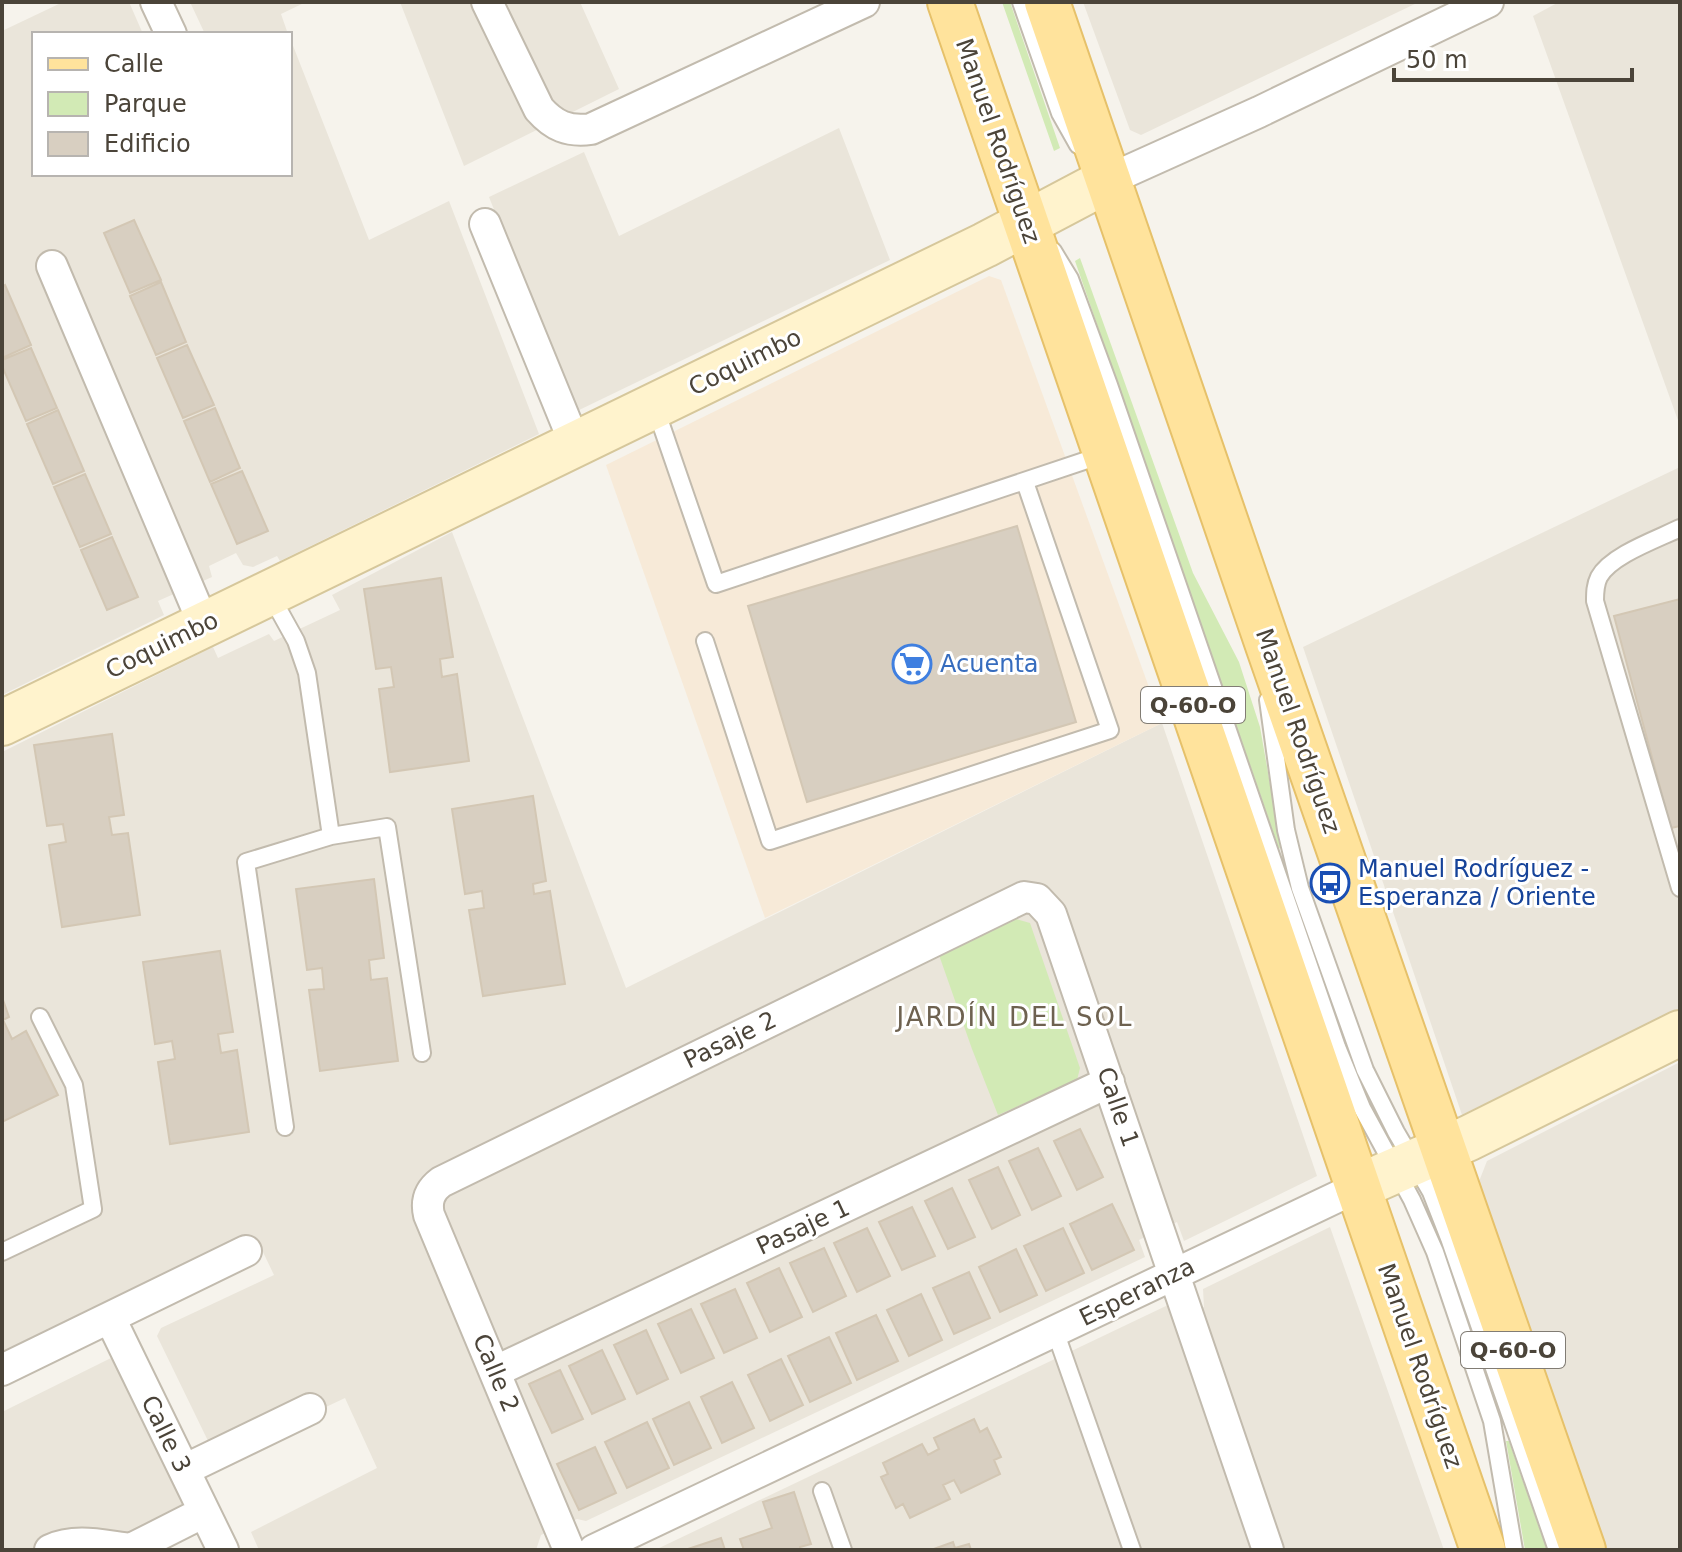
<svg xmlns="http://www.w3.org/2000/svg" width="1682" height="1552" font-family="'DejaVu Sans',sans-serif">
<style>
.residential{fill:#eae5da}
.commercial{fill:#f7ead8}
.green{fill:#d2eab5}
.building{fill:#d8cfc1;stroke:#d3c7b4;stroke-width:2}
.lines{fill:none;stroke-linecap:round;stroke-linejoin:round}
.lane-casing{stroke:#c2bbae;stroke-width:20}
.street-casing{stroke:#c2bbae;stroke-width:34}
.secondary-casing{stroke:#d6c79b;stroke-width:48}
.primary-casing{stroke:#e6c16a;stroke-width:48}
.lane{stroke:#fff;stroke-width:16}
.street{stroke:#fff;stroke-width:30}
.secondary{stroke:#fff3cd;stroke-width:44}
.primary{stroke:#ffe39c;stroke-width:44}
.labels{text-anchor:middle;stroke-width:6;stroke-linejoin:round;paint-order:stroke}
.shield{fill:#fff;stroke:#817c74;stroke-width:2}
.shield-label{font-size:22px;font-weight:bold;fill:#4b4439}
.street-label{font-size:24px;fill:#4b4439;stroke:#fff}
.shop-label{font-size:24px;fill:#366cbe;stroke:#fff;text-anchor:start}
.transit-label{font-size:24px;fill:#164399;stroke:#fff;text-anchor:start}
.neighbourhood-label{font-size:26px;letter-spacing:2px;fill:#6e6250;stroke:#fff}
</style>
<rect width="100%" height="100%" fill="#f6f3ec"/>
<!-- residential -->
<path class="residential" d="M63,2H129L143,34H34V174H290V38L369,240L449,201L539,434L280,561L277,556L253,567L243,565L236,553L209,566L212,577L158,601L164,615L2,695V31Z
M190,2H306L281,14L288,34H205Z
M400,2H580L619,89L464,166Z
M1083,2H1419L1141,135L1130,130Z
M1559,2H1680V426L1533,16Z
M839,128L890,260L575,412L489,197L584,152L619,236Z
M1680,467V1008L1462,1115L1303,647Z
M452,532L626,988L1162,723L1317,1176L1184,1241L1177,1222L1159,1230L1139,1240L1145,1257L586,1521L577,1519L541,1535L536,1550H259L251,1532L377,1468L345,1398L222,1456L210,1445L157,1336L161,1328L274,1275L262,1250L2,1377V752L213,647L218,658L269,634L274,641L340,610L332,595Z
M1680,1062V1550H1607L1478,1184L1487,1161Z
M1330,1227L1444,1550H655L1168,1305L1177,1320L1204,1307L1203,1289Z
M111,1358L184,1507L113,1545L59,1550H2V1412Z"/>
<!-- commercial -->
<path class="commercial" d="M989,276L1001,280L1162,723L765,918L606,465Z"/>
<!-- green -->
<path class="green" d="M1002,2H1010L1060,148L1054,151Z
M1080,258L1193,573L1239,662L1260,727L1281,846L1279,849L1075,261Z
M1016,919L1030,923L1080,1068L1077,1080L998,1115L972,1049L939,955Z
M1506,1441H1509L1547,1550H1525Z"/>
<!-- building -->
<path class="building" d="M134,220L161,280L130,293L104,233Z
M161,282L186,342L156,355L130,296Z
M5,285L31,345L2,358V287Z
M187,345L214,405L183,418L157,358Z
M31,348L57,408L26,421L2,366V360Z
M215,408L240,468L210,482L184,421Z
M58,410L84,471L53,484L27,424Z
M242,471L268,531L237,544L211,484Z
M85,474L111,534L80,547L54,487Z
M1017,526L1076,722L807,802L748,606Z
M112,537L138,597L107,610L81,550Z
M441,578L453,657L440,659L442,677L457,674L469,761L390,772L379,689L394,687L391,667L376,669L364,589Z
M1680,599V826L1671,828L1614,616Z
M112,734L124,815L109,817L112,835L128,833L140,915L62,927L49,845L66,842L63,824L47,826L34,745Z
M533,796L546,881L533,884L534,894L550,891L565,984L483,996L469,910L484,908L482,891L465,894L452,809Z
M374,879L384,958L369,960L371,980L387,978L398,1061L320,1071L309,990L324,989L322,968L307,970L296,889Z
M220,951L233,1032L218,1034L221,1053L237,1050L249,1132L170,1144L158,1062L175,1059L172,1041L155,1044L143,962Z
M2,997L9,1017L3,1020L12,1039L26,1031L58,1095L2,1122Z
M1080,1129L1103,1177L1077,1190L1054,1141Z
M1038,1148L1061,1196L1032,1210L1009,1161Z
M998,1167L1020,1215L992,1229L969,1180Z
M952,1188L975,1237L948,1249L925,1201Z
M1112,1204L1134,1250L1092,1270L1070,1224Z
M912,1207L935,1256L902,1270L879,1222Z
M867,1228L890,1276L857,1292L834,1243Z
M1063,1228L1084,1273L1046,1291L1024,1246Z
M824,1248L846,1296L813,1312L790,1263Z
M1016,1249L1037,1295L1000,1312L979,1267Z
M779,1268L802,1317L770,1332L747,1283Z
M969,1272L990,1318L954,1334L933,1288Z
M735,1289L757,1338L724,1353L701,1304Z
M921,1294L942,1340L909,1356L887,1310Z
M691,1309L714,1358L681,1373L658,1324Z
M876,1315L898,1361L857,1380L836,1333Z
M646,1330L668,1379L637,1394L614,1345Z
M829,1337L851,1383L810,1402L788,1356Z
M602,1350L625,1399L592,1414L569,1366Z
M781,1359L803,1405L770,1421L748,1375Z
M560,1370L583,1419L552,1433L529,1384Z
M732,1382L754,1428L722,1443L701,1397Z
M689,1402L711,1448L674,1465L653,1419Z
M974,1419L980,1432L987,1428L1001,1457L994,1460L1000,1474L961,1493L954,1480L943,1485L950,1499L910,1518L903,1504L896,1508L881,1477L888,1474L883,1463L922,1444L928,1455L939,1449L934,1438Z
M647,1422L669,1468L627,1488L605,1442Z
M595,1447L616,1493L579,1510L557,1464Z
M794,1492L811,1544L800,1547V1550H744L740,1539L772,1528L763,1502Z
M721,1538L725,1550H685Z
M953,1542L955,1548L969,1544L971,1550H931Z"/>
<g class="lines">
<!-- lane casing -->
<g class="lane-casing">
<path id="lane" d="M1021,2L1060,113L1078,145
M1053,251L1070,279L1109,385L1337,1047L1362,1108L1412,1200L1435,1252L1492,1421L1514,1550
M655,407L716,584L1105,454
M1680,528C1658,539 1611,555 1599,577C1595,585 1595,593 1595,601L1680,888
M271,596L296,641L307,673L331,836
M705,641L770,841L1110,730L1025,482
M1268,700L1286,830L1300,888L1365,1070L1396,1132L1431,1192L1449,1238L1557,1550
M285,1127L246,862L331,836L387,827L422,1053
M2,1252L93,1209L74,1085L40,1017
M1055,1331L1132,1550
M822,1491L843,1550"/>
</g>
<!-- street casing -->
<g class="street-casing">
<path id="street" d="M156,2L171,34
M487,2L539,109C554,126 568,132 591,129L864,2
M1108,180L1259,112L1488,2
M485,224L575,444
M52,266L204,625
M110,1318L223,1550
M2,1370L246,1251
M496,1371L1109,1082
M184,1470L310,1409
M50,1550C76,1538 104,1546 131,1549
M129,1550L204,1512
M569,1550L429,1215C426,1202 429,1191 441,1182L1024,897L1037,899L1051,914L1268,1550
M594,1550L1358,1187"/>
</g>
<!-- secondary casing -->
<g class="secondary-casing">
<path id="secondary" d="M2,723L985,245L1108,180
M1358,1187L1469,1138L1680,1033"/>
</g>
<!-- primary casing -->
<g class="primary-casing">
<path id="primary" d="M950,2L1483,1550
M1047,2L1269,648L1583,1550"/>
</g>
<!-- lane -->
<use href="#lane" class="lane"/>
<!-- street -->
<use href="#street" class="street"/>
<!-- secondary -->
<use href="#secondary" class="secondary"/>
<!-- primary -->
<use href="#primary" class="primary"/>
</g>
<!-- icons -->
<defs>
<g id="supermarket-ring" transform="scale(2)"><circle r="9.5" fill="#fff" stroke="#3f7fe0" stroke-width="1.5"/><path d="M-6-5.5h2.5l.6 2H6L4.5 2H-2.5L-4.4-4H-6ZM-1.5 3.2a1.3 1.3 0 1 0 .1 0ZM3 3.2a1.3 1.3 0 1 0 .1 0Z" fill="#3f7fe0"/></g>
<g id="bus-ring" transform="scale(2)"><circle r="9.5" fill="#fff" stroke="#1a4fb4" stroke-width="1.5"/><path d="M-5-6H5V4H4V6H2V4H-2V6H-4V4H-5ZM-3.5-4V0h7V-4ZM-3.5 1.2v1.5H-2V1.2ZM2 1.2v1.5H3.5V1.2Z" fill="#1a4fb4"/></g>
</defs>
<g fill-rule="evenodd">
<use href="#supermarket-ring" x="912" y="664"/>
<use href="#bus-ring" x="1330" y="883"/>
</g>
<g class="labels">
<!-- shield labels -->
<g class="shield">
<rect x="1141" y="687" width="104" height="36" rx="6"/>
<rect x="1461" y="1332" width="104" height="36" rx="6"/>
</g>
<g class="shield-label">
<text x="1193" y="713">Q-60-O</text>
<text x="1513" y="1358">Q-60-O</text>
</g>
<!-- street labels -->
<g class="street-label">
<text transform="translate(998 141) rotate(71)" y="8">Manuel Rodríguez</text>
<text transform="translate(745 362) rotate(-26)" y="8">Coquimbo</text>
<text transform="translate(162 645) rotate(-26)" y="8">Coquimbo</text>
<text transform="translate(1298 731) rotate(71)" y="8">Manuel Rodríguez</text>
<text transform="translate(730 1040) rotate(-26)" y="8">Pasaje 2</text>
<text transform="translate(1118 1107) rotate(71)" y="8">Calle 1</text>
<text transform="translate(803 1227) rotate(-25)" y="8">Pasaje 1</text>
<text transform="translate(1137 1292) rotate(-26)" y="8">Esperanza</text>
<text transform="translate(1420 1366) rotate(71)" y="8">Manuel Rodríguez</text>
<text transform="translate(496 1373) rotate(67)" y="8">Calle 2</text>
<text transform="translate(166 1434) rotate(64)" y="8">Calle 3</text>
</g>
<!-- shop labels -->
<g class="shop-label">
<text x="940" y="672">Acuenta</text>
</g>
<!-- transit labels -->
<g class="transit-label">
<text x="1358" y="877">Manuel Rodríguez -<tspan x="1358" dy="28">Esperanza / Oriente</tspan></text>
</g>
<!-- neighbourhood labels -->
<g class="neighbourhood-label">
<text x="1015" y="1026">JARDÍN DEL SOL</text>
</g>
</g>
<!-- border -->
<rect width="1682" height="1552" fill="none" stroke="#4b4439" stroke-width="8"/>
<!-- legend -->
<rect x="32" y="32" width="260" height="144" fill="#ffffff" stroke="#b7b4b0" stroke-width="2"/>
<rect x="48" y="58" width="40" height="12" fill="#ffe39c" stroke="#b7b4b0" stroke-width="2"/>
<text x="104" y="72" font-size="24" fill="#4b4439">Calle</text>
<rect x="48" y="92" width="40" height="24" fill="#d2eab5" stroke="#b7b4b0" stroke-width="2"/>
<text x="104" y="112" font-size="24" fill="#4b4439">Parque</text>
<rect x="48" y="132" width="40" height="24" fill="#d8cfc1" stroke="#b7b4b0" stroke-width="2"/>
<text x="104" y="152" font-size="24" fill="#4b4439">Edificio</text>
<!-- scale -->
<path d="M1394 68v12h238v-12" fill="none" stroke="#4b4439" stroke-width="4"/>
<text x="1406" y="68" font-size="24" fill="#4b4439" stroke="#ffffff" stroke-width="6" paint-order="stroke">50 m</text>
</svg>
